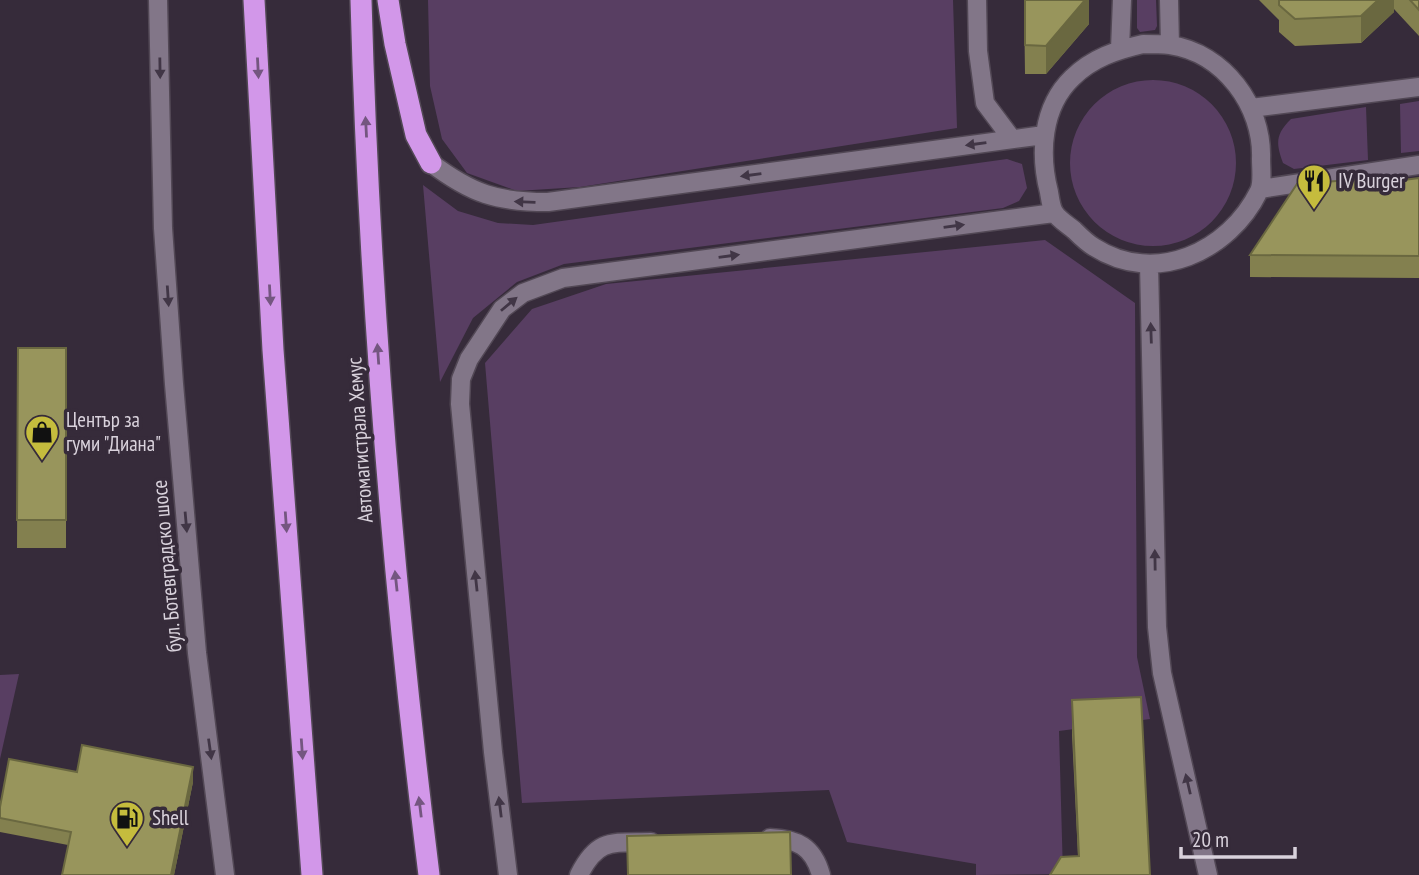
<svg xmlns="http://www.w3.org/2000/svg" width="1419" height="875" font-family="'PT Sans Narrow',sans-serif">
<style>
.green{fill:#583e62}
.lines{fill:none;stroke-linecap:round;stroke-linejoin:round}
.service-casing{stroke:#524855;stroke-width:21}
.minor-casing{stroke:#524855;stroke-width:21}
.motorway-casing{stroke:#524855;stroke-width:24}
.service{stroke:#827688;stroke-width:18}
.minor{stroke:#827688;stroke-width:18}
.motorway{stroke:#d297e9;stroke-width:21}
.wall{fill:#83804f}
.shaded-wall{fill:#6a6840}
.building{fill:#98955c;stroke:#6a6840;stroke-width:2}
.oneway{fill:#413646}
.oneway2{fill:#745680}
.labels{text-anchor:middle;stroke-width:7;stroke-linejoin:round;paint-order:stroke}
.poi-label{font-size:21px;fill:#d9d2dc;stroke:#362b3a;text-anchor:start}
.street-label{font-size:21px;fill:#d9d2dc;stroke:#362b3a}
</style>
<rect width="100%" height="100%" fill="#362b3a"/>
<!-- green -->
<path class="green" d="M428,0H953L957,128L580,187L517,191L467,173L442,139L430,86Z
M1137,0H1156L1157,26L1155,30L1140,32L1137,28Z
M1070 163a83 83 0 1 1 166 0a83 83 0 1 1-166 0Z
M1419,101V151L1401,153L1400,104Z
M1366,107L1368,160L1294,169L1283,163C1276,143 1275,135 1291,119Z
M1007,159L1022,164L1027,188L1019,201L1003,208L564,264L517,282L473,318L440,382L423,185L458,211L498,223L533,225Z
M1045,240L1135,303L1137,657L1150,719L1059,731L1063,874L976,875V864L847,842L829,790L522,803L485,363L532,309L606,284Z
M19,674L0,759V675Z"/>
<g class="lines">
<!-- service casing -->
<g class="service-casing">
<path id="service" d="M977,0L978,51L985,103L1012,139
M1169,0L1170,45
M1143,44C1152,44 1161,44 1170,45C1224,53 1263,106 1261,159C1261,169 1263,183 1259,191C1229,252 1155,286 1094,247C1087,243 1080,236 1074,230C1068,225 1058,219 1054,212C1051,207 1050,198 1049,192C1039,153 1042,107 1072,78C1092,58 1117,50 1143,44Z
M1120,49L1122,0
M1251,108L1419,87
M431,163C472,194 497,202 548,202L1044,135
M1260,189L1419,165
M1149,264L1157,627L1162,673L1208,875
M770,838C797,839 813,846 821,875
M508,875L493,752L460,404L461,379L469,359L502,309L523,293L563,278L1054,213
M579,875C598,837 613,843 651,842"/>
</g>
<!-- minor casing -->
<g class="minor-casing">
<path id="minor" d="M158,0L163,228L174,384L197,653L225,875"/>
</g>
<!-- motorway casing -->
<g class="motorway-casing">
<path id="motorway" d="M254,0L273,350L312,875
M361,0C369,293 393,584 429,875
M388,0L395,44L416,135L431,163"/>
</g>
<!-- service -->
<use href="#service" class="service"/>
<!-- minor -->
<use href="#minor" class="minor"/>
<!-- motorway -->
<use href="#motorway" class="motorway"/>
</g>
<!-- wall -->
<path class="wall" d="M1024,0H1089V24L1046,74H1025Z
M1259,0H1419V36L1394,9V12L1361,43L1295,46L1279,32V20Z
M1419,178V278L1250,277V255L1403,180Z
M18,348H66V548H17Z
M1072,700L1150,875L1078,856L1072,735Z
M193,782L174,875H62L68,845L0,832V807Z"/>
<!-- shaded-wall -->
<path class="shaded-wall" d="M1085,0H1089V24L1046,74V46Z
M1378,0H1394V12L1361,43V16Z
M193,767V782L174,875H171Z"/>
<!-- building -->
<path class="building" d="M1025,0H1085L1046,46L1025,45Z
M1279,0H1378L1361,16L1295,19L1279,5Z
M1410,0H1419V10Z
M1403,176V180L1419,178V256L1250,255L1297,184Z
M18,348H66V520H17Z
M1141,697L1150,875H1050L1061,857L1079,856L1072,700Z
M82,745L193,767L171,875H62L71,832L0,818V807L9,759L77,772Z
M790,832L791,875H628L627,836Z"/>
<!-- one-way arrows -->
<defs><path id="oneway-solid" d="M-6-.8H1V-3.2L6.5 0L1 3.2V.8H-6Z" transform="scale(1.75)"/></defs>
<g class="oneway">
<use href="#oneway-solid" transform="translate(160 68) rotate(89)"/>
<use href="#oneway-solid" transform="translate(976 144) rotate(172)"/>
<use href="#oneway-solid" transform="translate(751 175) rotate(172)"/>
<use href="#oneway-solid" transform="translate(525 202) rotate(-178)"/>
<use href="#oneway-solid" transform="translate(954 226) rotate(-8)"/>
<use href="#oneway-solid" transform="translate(729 256) rotate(-8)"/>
<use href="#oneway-solid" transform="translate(168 296) rotate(86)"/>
<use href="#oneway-solid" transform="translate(509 304) rotate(-40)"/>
<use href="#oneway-solid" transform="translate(1151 333) rotate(-92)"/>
<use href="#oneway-solid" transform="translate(186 522) rotate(85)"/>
<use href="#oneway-solid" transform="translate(1155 560) rotate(-91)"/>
<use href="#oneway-solid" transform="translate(476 581) rotate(-96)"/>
<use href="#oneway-solid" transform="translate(210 749) rotate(82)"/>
<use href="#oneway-solid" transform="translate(1188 784) rotate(-103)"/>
<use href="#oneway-solid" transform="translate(500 807) rotate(-97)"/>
</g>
<g class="oneway2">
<use href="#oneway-solid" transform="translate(258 68) rotate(87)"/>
<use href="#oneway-solid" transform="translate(366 127) rotate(-93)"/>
<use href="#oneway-solid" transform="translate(270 295) rotate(87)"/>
<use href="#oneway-solid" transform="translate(378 354) rotate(-94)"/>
<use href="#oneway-solid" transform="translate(286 522) rotate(86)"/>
<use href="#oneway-solid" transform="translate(396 581) rotate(-96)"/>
<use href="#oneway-solid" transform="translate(302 749) rotate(86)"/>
<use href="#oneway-solid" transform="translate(420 807) rotate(-97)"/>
</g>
<!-- icons -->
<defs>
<g id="restaurant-pin" transform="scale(1.75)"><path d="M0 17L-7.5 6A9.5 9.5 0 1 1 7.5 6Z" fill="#c5bc3d" stroke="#362b3a"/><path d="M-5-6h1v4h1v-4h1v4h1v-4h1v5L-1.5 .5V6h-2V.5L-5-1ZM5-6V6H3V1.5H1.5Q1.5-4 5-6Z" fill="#111"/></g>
<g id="shop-pin" transform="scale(1.75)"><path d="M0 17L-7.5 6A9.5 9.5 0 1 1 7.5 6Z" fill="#c5bc3d" stroke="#362b3a"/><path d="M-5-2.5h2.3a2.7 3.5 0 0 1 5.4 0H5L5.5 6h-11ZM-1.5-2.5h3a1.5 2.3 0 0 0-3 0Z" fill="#111"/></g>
<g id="fuel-pin" transform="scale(1.75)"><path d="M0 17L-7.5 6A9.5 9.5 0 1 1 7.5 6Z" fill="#c5bc3d" stroke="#362b3a"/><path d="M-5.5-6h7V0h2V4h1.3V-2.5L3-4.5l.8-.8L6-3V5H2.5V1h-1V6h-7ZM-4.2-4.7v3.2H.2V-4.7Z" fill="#111"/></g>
</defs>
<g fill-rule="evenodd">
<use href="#restaurant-pin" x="1314" y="181"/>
<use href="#shop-pin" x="42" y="432"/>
<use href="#fuel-pin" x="127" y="818"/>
</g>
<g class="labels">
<!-- poi labels -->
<g class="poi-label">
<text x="1338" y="188">IV Burger</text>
<text x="66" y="427">Център за<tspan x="66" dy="24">гуми "Диана"</tspan></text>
<text x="152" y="825">Shell</text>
</g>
<!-- street labels -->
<g class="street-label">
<text transform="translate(360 440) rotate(-94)" y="7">Автомагистрала Хемус</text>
<text transform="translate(167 566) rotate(-95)" y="7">бул. Ботевградско шосе</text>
</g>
</g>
<!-- scale -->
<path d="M1181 847v10h114v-10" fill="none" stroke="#d9d2dc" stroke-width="3.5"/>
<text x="1192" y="847" font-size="21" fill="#d9d2dc" stroke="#362b3a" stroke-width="5" paint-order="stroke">20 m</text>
</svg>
